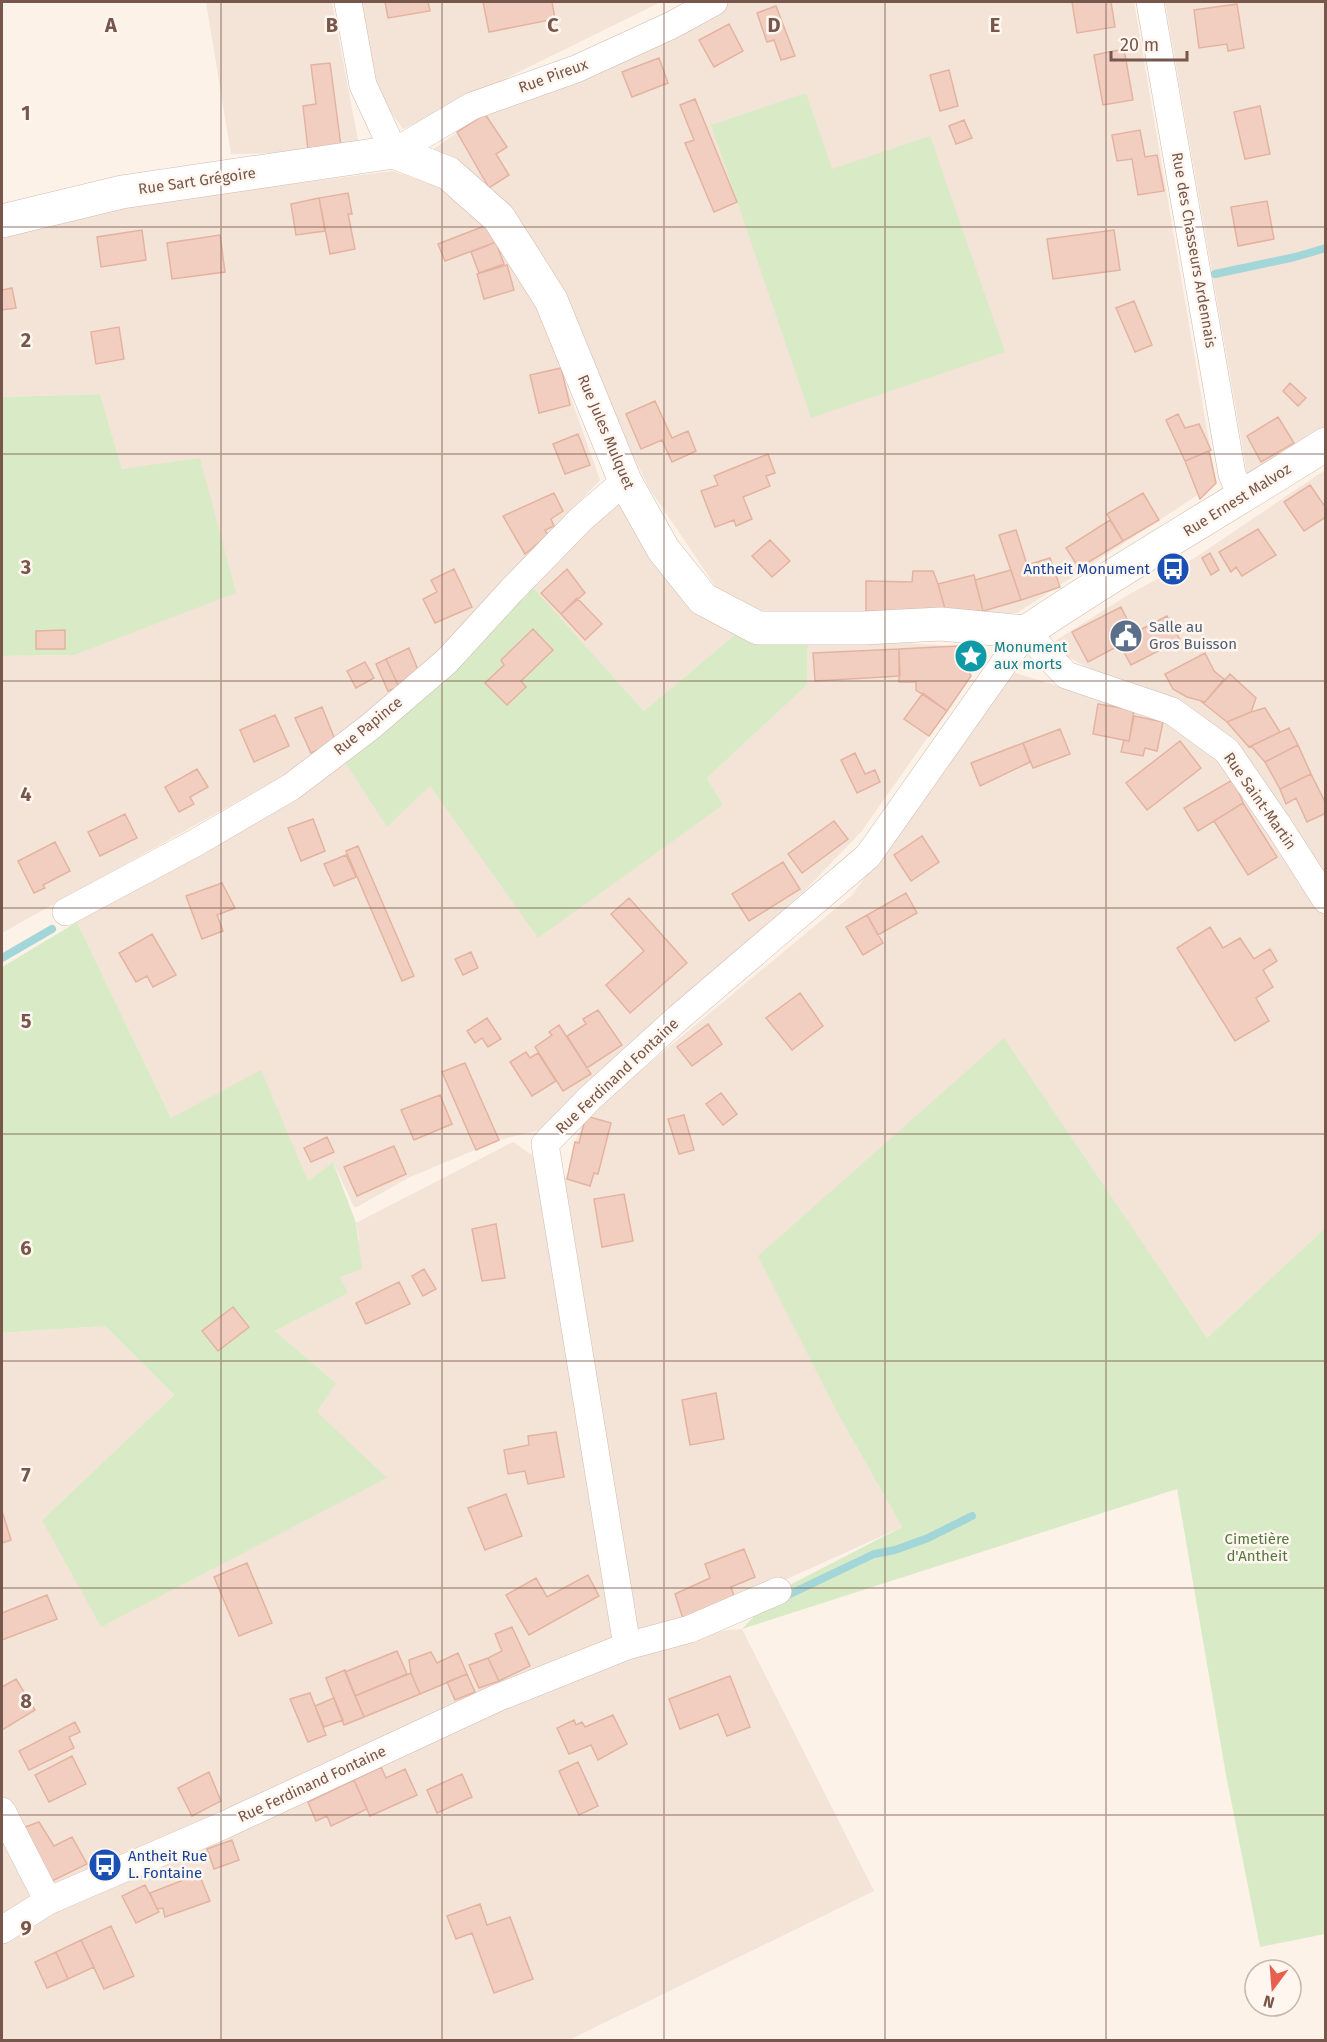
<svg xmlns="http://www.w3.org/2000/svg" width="1327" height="2042" font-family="'Fira Sans',sans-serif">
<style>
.residential{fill:#f4e3d7}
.green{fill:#d9ebc6}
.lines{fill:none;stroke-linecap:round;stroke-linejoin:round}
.stream{stroke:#a3d6d8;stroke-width:8}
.building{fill:#f2cec0;stroke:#e4b3a0;stroke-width:1.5}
.minor-casing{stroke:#d1bbb0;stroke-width:28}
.tertiary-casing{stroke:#d1bbb0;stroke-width:34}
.minor{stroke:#fff;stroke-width:27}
.tertiary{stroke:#fff;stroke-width:33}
.grid{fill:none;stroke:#77564c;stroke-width:1.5;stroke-opacity:0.55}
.labels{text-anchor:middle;stroke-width:5;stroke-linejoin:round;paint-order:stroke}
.street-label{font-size:15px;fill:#77564c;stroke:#fff7ef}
.transit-label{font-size:15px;fill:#164399;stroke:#fff7ef;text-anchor:end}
.service-label{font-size:15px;fill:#4e5e75;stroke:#fff7ef;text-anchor:start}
.culture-label{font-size:15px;fill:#0d838f;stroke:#fff7ef;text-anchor:start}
.park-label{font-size:15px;fill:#577741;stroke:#fff7ef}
.grid-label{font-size:20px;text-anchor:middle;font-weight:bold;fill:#77564c;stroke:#fff7ef;stroke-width:5;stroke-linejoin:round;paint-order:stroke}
</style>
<rect width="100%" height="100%" fill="#fcf2e8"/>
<!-- residential -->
<path class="residential" d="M206,2H332L360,151L231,154Z
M361,2H661L403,129L374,88Z
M731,2H1134L1216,483L1017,613L854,615L764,612L716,587L649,488L600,389L431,151L490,109L674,35Z
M1165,2H1325V427L1248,479Z
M393,171L440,187L492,223L541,314L600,480L548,535L420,675L338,745L2,933V656L74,655L122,469L100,394L2,397V233L134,204Z
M1325,470V880L1238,746L1047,646L1128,595L1193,559Z
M618,495L738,632L644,711L532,586Z
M808,638L958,646L971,676L861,832L806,889L635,1042L541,1130L499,1140L410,1177L357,1207H354L333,1162L308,1181L171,1118L77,922L345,762L430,786L723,805L707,778L807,685Z
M1015,673L1158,716L1223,758L1325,910V1228L1207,1338L1003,1039L838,1414L902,1527L736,1602L637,1639L742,1629L874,1891L569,2040H2V1333L105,1326L174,1395L42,1520L387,1479L316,1412L336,1383L275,1331L347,1293L340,1277L359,1239L356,1223L513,1142L567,1179L575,1142L586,1116L852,895Z"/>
<!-- green -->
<path class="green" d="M806,93L832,169L930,136L1005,352L811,418L711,125Z
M100,394L122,469L200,458L236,593L74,655L2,656V397Z
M532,586L644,711L738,632L808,638L807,685L707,778L723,805L538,938L430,786L387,827L345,762Z
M77,922L171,1118L261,1070L308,1181L333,1162L356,1223L362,1269L340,1277L348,1293L275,1331L336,1383L317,1412L387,1478L101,1627L42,1520L174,1395L105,1326L2,1333V967Z
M1004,1038L1207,1338L1325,1228V1934L1260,1947L1226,1775L1177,1489L742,1629L778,1591L902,1527L838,1414L758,1256Z"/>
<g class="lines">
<!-- stream -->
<path class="stream" d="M1215,274L1295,257L1326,248
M2,958L52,929
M784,1597L874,1554L895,1550L928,1538L972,1516"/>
</g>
<!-- building -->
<path class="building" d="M385,2H428L430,11L388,18Z
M483,2H552L555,19L489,32Z
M1072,2H1111L1115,27L1077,33Z
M1237,4L1244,48L1228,51L1227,44L1199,48L1194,10Z
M776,6L795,56L781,60L774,40L767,42L757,13Z
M729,24L743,51L714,67L699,40Z
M1124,49L1133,100L1103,105L1094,55Z
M659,58L668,83L632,97L622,72Z
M330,63L341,146L308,150L303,106L316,104L311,65Z
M949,70L958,106L940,111L930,75Z
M695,99L737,202L714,212L685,143L694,140L680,105Z
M1260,106L1270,154L1245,159L1234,112Z
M485,114L507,147L496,154L509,175L489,188L457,132Z
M964,120L972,138L956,144L949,126Z
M1140,130L1145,157L1157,155L1164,191L1138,195L1132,159L1117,161L1112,135Z
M348,193L352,214H348L355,249L330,254L319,198Z
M319,198L325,231L296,235L291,204Z
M1267,201L1274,239L1238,246L1231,207Z
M492,223L499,241L445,261L438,244Z
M142,230L146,260L101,267L97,237Z
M1114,230L1120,270L1053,279L1047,239Z
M220,235L225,272L172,279L167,243Z
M496,242L504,264L479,273L471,252Z
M507,265L514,290L484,299L477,274Z
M12,288L16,308L2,310V290Z
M1134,301L1152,345L1135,352L1116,308Z
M119,327L124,359L96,364L91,332Z
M561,368L570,405L539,413L530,375Z
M1290,383L1306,398L1298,406L1283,391Z
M655,401L672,438L688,431L696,451L672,462L662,440L641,449L626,414Z
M1178,414L1185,428L1199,424L1211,450L1185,461L1166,420Z
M1278,417L1294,443L1261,462L1247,436Z
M578,434L590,465L565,474L553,444Z
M1209,451L1216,483L1200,499L1185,461Z
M768,454L775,473L766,476L770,486L743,497L752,519L736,526L734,520L715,527L701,491L718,485L714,476Z
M1310,485L1326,508V517L1304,531L1284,502Z
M554,493L563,511L551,519L554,526L545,530L548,535L525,554L503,516Z
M1143,493L1159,520L1123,541L1107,514Z
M1110,520L1123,541L1079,568L1066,548Z
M1258,529L1276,555L1242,576L1236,567L1231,572L1219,552Z
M1016,530L1027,565L1050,558L1060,587L1021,600L999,535Z
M770,540L790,561L772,577L752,556Z
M1210,553L1219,570L1211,575L1202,558Z
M454,569L472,607L435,623L423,599L437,592L431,580Z
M567,569L585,593L561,614L541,593Z
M1011,570L1021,600L983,611L975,580Z
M913,571H933L938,584L946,612L866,611V581L912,582Z
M974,575L983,611L946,612L938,584Z
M577,598L602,624L585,640L561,614Z
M1121,607L1134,633L1167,616L1180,640L1131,665L1120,645L1088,662L1072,632Z
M533,629L553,650L521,681L526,687L507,705L485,683L504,665L501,660Z
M65,630V649H36V631Z
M958,646L971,676L947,711L916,690V682H899V649Z
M409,648L420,675L399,687L386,659Z
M899,649L900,676L815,681L813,653Z
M1205,653L1214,671L1224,679L1205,702L1187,697L1173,689L1165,674Z
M386,659L399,687L388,691L376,664Z
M365,662L374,678L356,688L347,671Z
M1230,674L1256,698L1251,712L1227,722L1202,702H1205Z
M923,693L947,711L929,736L904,719Z
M1098,704L1134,710L1129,741L1093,734Z
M322,707L336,742L311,753L295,718Z
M1265,708L1280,732L1249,747L1227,722L1251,712Z
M275,715L289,746L254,762L240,730Z
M1134,716L1163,722L1157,751L1145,748L1143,756L1121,752L1124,740L1129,741Z
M1289,728L1298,745L1265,762L1251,746Z
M1060,729L1070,754L1033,768L1023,743Z
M1180,741L1201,768L1147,810L1126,783Z
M1023,743L1030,762L980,786L971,763Z
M1298,745L1311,774L1280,789L1265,762Z
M855,753L865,774L875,770L880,782L857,793L841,760Z
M197,769L208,787L190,797L194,804L179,812L165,787Z
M1311,774L1326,804V813L1307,822L1296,798L1286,804L1280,789Z
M1234,779L1243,803L1198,831L1184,808Z
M1243,803L1277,857L1248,875L1214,821Z
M125,814L137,838L100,856L88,832Z
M313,819L325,851L301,861L288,828Z
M834,821L848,839L802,873L788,854Z
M922,836L939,862L911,881L894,855Z
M55,842L70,871L43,885L45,888L34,893L18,861Z
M358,846L414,976L402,981L346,851Z
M346,855L356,877L334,886L324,864Z
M783,862L800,889L749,921L732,894Z
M222,883L235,908L217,915L223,931L202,939L186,896Z
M906,893L917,913L878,935L867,915Z
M629,898L687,963L630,1013L606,985L644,951L611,914Z
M867,915L883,943L863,955L846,927Z
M1210,927L1223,948L1240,938L1254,959L1270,949L1277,961L1263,970L1273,987L1256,998L1269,1021L1235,1041L1177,948Z
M152,934L176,975L153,987L147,976L136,982L119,953Z
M471,952L478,968L463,975L455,959Z
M800,993L823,1026L792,1050L766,1018Z
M598,1010L622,1045L587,1068L567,1036L586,1024L583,1019Z
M487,1018L501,1039L488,1047L482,1038L475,1043L467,1031Z
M708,1024L722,1044L692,1066L677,1047Z
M559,1025L591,1074L563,1091L535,1047L552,1035L549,1032Z
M526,1052L530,1058L538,1053L556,1081L532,1096L510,1062Z
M465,1063L499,1140L476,1150L442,1072Z
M721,1093L737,1114L723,1125L706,1104Z
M440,1095L452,1124L414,1140L401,1110Z
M684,1115L694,1150L679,1154L668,1119Z
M586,1116L611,1123L598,1174L594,1173L590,1186L567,1179L575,1142L579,1143Z
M327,1137L334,1152L311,1162L304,1148Z
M394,1146L406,1174L357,1196L344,1167Z
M624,1194L633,1241L602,1247L594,1199Z
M496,1224L505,1278L482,1281L472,1229Z
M424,1269L436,1289L423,1296L412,1276Z
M399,1282L410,1304L366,1324L356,1303Z
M233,1307L249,1327L218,1351L202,1331Z
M716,1393L724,1439L690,1445L682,1400Z
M556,1432L564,1477L528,1484L525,1471L508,1474L504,1450L529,1445L528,1436Z
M506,1494L522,1536L485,1550L468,1508Z
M2,1511L11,1540L2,1543Z
M744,1549L755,1577L731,1587L736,1602L684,1622L675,1594L710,1578L705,1564Z
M247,1563L272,1623L239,1636L214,1577Z
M588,1575L599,1596L529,1635L506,1595L536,1578L547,1597Z
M47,1595L57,1619L2,1640V1613Z
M512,1627L530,1666L499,1681L488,1658L502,1651L495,1634Z
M397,1651L407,1674L355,1696L345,1672Z
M431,1652L437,1663L458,1653L467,1674L420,1694L411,1673L409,1660Z
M488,1658L499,1681L479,1688L469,1665Z
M345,1670L364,1717L344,1725L326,1678Z
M411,1673L420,1694L364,1717L355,1696Z
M467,1674L475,1692L455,1700L447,1682Z
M730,1676L750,1727L727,1736L718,1714L680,1729L669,1699Z
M16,1679L35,1710L2,1730V1687Z
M310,1693L326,1735L308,1742L290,1699Z
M334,1698L343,1720L324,1727L315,1706Z
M613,1715L627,1744L598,1760L591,1745L569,1754L557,1728L574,1720L576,1725L582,1722L585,1727Z
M75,1722L80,1732L69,1737L74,1748L29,1770L19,1751Z
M72,1756L86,1784L49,1802L35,1775Z
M578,1762L598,1806L579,1815L559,1771Z
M381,1767L386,1778L405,1769L417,1795L370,1816L354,1780Z
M209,1772L221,1801L192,1816L178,1788Z
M462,1774L472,1797L437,1813L427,1790Z
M354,1780L367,1809L331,1826L327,1816L316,1821L308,1802Z
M39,1822L54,1846L72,1837L87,1864L52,1881L25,1827Z
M232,1840L239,1860L214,1869L207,1849Z
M199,1874L210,1901L165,1917L163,1908L157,1909L150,1893Z
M145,1885L159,1912L136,1923L122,1896Z
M480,1904L487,1925L510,1917L533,1979L494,1993L472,1933L456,1939L447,1916Z
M111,1926L134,1976L104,1989L81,1940Z
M81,1940L94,1967L68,1979L56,1952Z
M56,1952L68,1979L47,1988L35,1962Z"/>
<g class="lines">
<!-- minor casing -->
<g class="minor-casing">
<path id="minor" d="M348,2L363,85L394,152L472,106L576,69L672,25L714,2
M1150,2L1232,474L1242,498
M66,912L195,843L291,787L370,727L447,661L511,591L581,519L625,481
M627,1646L545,1144L590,1098L677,1019L868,856L1026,632L1066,675L1172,711L1227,751L1280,828L1326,900
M2,1811L48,1901
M2,1930L48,1901L222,1826L497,1698L627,1646L690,1629L778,1591"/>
</g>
<!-- tertiary casing -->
<g class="tertiary-casing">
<path id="tertiary" d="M2,221L122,192L394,152L448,173L499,218L551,300L625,481L663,549L703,599L758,628H864L941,624L1026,632C1123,566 1226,508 1326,444"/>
</g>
<!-- minor -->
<use href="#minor" class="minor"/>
<!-- tertiary -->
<use href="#tertiary" class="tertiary"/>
</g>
<!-- grid -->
<path class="grid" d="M221,2V2040M442,2V2040M664,2V2040M885,2V2040M1106,2V2040M2,227H1326M2,454H1326M2,681H1326M2,908H1326M2,1134H1326M2,1361H1326M2,1588H1326M2,1815H1326"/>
<!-- icons -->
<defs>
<g id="bus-disc" transform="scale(1.725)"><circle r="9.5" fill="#1a4fb4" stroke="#fff7ef"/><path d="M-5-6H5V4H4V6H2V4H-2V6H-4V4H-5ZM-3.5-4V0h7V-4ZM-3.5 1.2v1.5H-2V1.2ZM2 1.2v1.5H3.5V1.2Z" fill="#fff"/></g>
<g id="civic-disc" transform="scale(1.725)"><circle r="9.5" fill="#5c6f8a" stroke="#fff7ef"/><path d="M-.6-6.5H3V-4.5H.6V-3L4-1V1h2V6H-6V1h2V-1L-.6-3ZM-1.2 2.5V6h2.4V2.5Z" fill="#fff"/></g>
<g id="sight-disc" transform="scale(1.725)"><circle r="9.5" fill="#0f9aa8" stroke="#fff7ef"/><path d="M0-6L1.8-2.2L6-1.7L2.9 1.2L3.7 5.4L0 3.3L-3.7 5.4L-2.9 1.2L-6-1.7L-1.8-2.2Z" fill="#fff"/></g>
</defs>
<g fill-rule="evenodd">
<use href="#bus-disc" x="1173" y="569"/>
<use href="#civic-disc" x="1126" y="636"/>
<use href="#sight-disc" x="971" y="656"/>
<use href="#bus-disc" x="105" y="1865"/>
</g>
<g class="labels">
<!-- street labels -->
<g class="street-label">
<text transform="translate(553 76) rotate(-20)" y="5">Rue Pireux</text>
<text transform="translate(197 181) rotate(-8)" y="5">Rue Sart Grégoire</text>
<text transform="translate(1194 250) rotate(80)" y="5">Rue des Chasseurs Ardennais</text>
<text transform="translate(606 432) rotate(67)" y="5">Rue Jules Mulquet</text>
<text transform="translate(1237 500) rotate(-32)" y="5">Rue Ernest Malvoz</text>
<text transform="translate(368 726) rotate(-39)" y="5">Rue Papince</text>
<text transform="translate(1260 801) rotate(55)" y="5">Rue Saint-Martin</text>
<text transform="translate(617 1076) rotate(-43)" y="5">Rue Ferdinand Fontaine</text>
<text transform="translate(312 1784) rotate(-25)" y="5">Rue Ferdinand Fontaine</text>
</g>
<!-- transit labels -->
<g class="transit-label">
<text x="1150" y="574">Antheit Monument</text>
<text x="128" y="1861" text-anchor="start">Antheit Rue<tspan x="128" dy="17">L. Fontaine</tspan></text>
</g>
<!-- service labels -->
<g class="service-label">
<text x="1149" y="632">Salle au<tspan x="1149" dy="17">Gros Buisson</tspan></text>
</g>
<!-- culture labels -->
<g class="culture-label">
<text x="994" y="652">Monument<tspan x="994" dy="17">aux morts</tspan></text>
</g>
<!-- park labels -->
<g class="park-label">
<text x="1257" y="1544">Cimetière<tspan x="1257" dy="17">d'Antheit</tspan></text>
</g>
</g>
<g class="grid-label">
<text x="111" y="32">A</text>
<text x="332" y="32">B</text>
<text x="553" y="32">C</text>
<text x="774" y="32">D</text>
<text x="995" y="32">E</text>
<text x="26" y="120">1</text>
<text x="26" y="347">2</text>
<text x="26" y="574">3</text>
<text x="26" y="801">4</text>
<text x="26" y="1028">5</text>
<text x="26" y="1255">6</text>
<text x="26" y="1482">7</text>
<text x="26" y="1708">8</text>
<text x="26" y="1935">9</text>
</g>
<!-- border -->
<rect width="1327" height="2042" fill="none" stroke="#77564c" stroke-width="6"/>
<!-- north arrow -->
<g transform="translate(1273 1988) rotate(196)"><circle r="28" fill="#fff7ef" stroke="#c9b7ae" stroke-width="1.5"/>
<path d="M0-4.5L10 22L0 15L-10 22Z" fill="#e5604f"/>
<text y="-9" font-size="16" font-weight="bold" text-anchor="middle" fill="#77564c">N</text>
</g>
<!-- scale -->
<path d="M1111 51v9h76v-9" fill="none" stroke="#77564c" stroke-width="3"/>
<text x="1120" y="51" font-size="18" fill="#77564c" stroke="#fff7ef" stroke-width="4.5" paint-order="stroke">20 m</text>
</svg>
